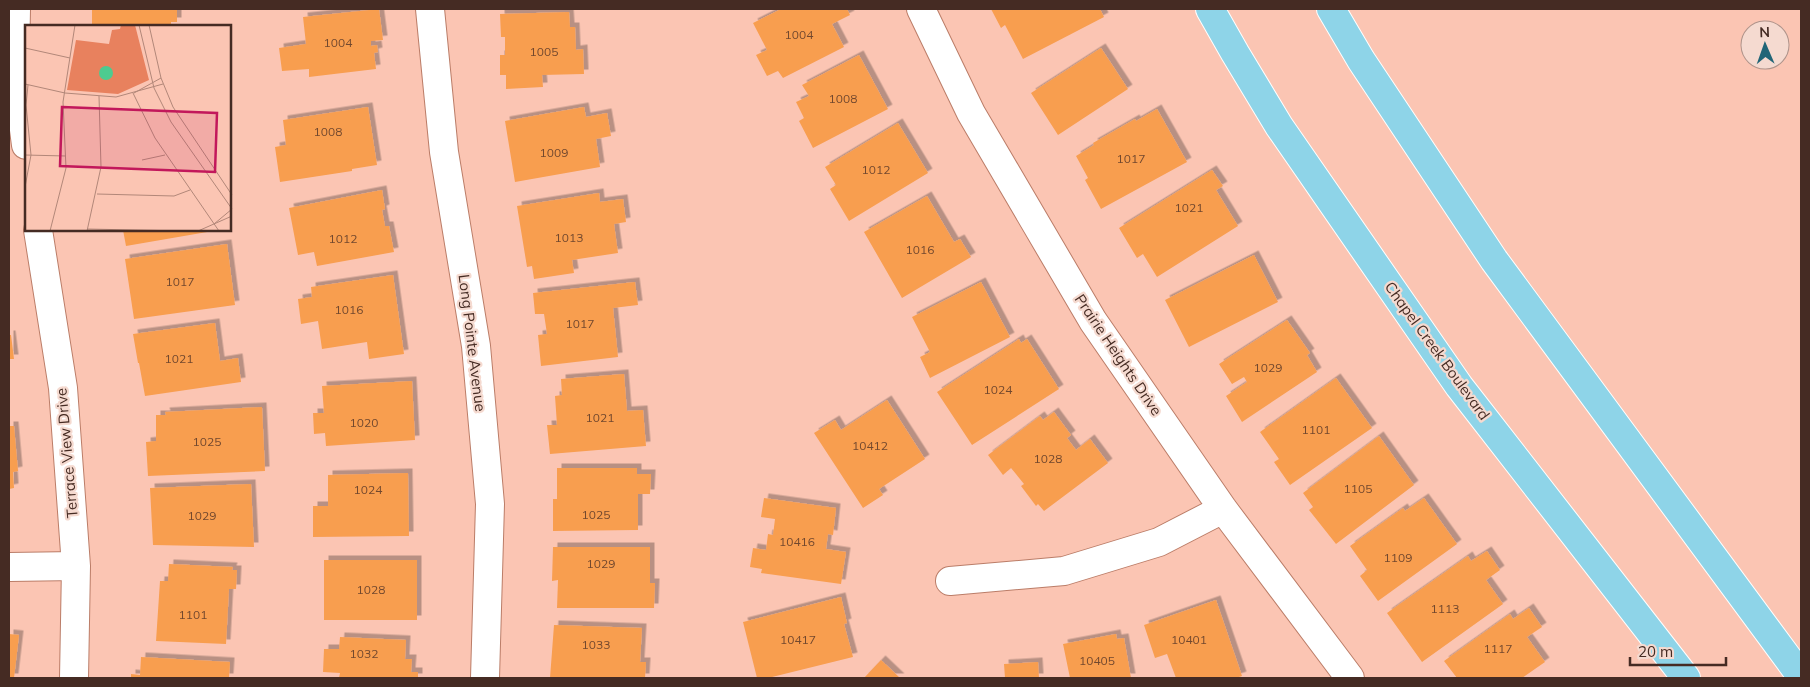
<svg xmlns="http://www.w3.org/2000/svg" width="1810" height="687" font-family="Mulish,sans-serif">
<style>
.building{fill:#f89e50;filter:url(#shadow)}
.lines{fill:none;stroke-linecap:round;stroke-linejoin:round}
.minor-casing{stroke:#bb7d68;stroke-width:30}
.major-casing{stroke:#fff;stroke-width:30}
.minor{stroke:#fff;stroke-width:28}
.major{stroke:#8ed4e8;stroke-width:28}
.labels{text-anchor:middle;stroke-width:4.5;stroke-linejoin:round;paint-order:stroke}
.number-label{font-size:12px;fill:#72482e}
.street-label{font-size:15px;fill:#452b23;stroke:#f5dad0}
.inset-road{fill:none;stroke:#b28779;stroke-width:1}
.view{fill:#c2185b;fill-opacity:0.15;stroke:#c2185b;stroke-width:2.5}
.inset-edge{fill:none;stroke:#452b23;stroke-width:2.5}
</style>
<defs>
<filter id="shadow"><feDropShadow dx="4.5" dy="-4.5" stdDeviation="0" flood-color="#0004"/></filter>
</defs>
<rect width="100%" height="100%" fill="#fbc5b3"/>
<!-- building -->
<path class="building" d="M92,9H177V22H171V26L92,25Z
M379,9L383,40L371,41V46L377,45L378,52L374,53L376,69L309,77V69L282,71L279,48L306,44L303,17Z
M781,9H847L850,15L832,24L844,47L783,78L778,71L767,76L756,55L767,50L753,23Z
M991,9H1100L1104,17L1023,59L1005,25L1001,28Z
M569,12L570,27H575L576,50L583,49L584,74L542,75L543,87L506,89V75H500V55H505V37H501L500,14Z
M1101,48L1128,89L1058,135L1031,93Z
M859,55L888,109L813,148L799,121L804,118L796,102L809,96L802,85Z
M368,107L377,165L352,169V171L280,182L275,147L286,145L283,120Z
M584,107L586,117L607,113L611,136L596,139L600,167L515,182L505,121Z
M1157,109L1187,162L1101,209L1085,180L1088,178L1076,156L1094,145L1093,143L1135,119L1136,121Z
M898,123L928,173L849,221L830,189L836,185L825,167Z
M1212,170L1223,186L1216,190L1238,226L1157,277L1143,254L1137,258L1119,228Z
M382,190L385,209L382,210L385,226H389L394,252L317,266L314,252L298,255L289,208Z
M599,193L600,202L623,199L626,222L614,224L618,253L572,260L574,273L534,279L532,266L527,267L517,206Z
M927,196L954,242L960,239L971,257L902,298L864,232Z
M123,230H213V231L126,246Z
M227,244L235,305L134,319L125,259Z
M1254,255L1278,302L1189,347L1165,300Z
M393,275L404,354L369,359L367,342L322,349L318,321L301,324L298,299L312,297L311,287Z
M635,282L638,305L613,308L618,357L541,366L538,335L547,334L544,314H535L533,293Z
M981,282L1010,337L930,378L920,357L930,352L912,317Z
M1287,320L1310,353L1307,355L1317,372L1242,422L1226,396L1247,382L1244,377L1232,384L1219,364Z
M215,323L220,361L238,358L241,382L145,396L139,363H138L133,334Z
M9,335H11L14,359H9Z
M1019,339L1021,343L1027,339L1059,389L972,445L937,392Z
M624,374L627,411L643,410L646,446L550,454L547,425H557L555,396L562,395L561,379Z
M1336,378L1372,428L1290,485L1274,462L1279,459L1260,432Z
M412,381L415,440L326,446L325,433L314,434L313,413H324L322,386Z
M887,400L925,459L879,489L883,495L863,508L814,433L835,420L841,430Z
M262,407L265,471L148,476L146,442L156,441V415H166L165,412Z
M1054,412L1071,435L1067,438L1076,450L1090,439L1108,463L1044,511L1038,504L1036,506L1021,486L1024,484L1011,468L1003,475L988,455L1040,416L1043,420Z
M9,426H14L18,471L13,472L14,488L9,489Z
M1379,436L1414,485L1336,544L1309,510L1313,507L1303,493Z
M557,468H637V474H651L650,494H638V530L553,531V499H557Z
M408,473L409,536L313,537V506H328V475Z
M251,484L254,547L153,545L150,488Z
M764,498L836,508L833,535L828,534L826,549L846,552L841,584L761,573L762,569L750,567L753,548L766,550L768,534L773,535L775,519L761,517Z
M1424,498L1457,544L1378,601L1360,576L1367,570L1350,546L1403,508L1405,511Z
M553,547H650V583H655L654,608H557L558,580L552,581Z
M1487,551L1500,570L1486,580L1503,604L1422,662L1387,613L1468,556L1471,561Z
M324,560H417V620H324Z
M169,564L233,567L232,570H237L236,589H229L226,644L156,641L160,581H168Z
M841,597L847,623L844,624L853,657L768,678H757L743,622Z
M1216,600L1242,676L1236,678H1176L1167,654L1155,658L1144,625Z
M1529,608L1542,627L1527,637L1545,662L1522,678H1457L1444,661L1510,614L1513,619Z
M554,625L642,628L640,662H646L645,678H550Z
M9,634L19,635L14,678H9Z
M1116,634L1117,639L1124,638L1131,678H1070L1063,644Z
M340,637L406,640L405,659H412L411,672H418V678H339L340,673L323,672L324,649H339Z
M141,657L230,662L229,678H131V674L140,675Z
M881,660L900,678H864Z
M1038,662L1039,678H1005L1004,664Z"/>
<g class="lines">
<!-- minor casing -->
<g class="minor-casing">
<path id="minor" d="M16,9L15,61L26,145
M430,9L444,152L476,346L490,504L485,678
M921,9L971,113L1093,321L1223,509L1350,678
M38,230L63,388L76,566L74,678
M9,567L76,566
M950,581L1064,571L1159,542L1223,509"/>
</g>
<!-- major casing -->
<g class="major-casing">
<path id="major" d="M1210,9L1235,53L1279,126L1459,386L1686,678
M1331,9L1361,60L1494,260L1801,676"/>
</g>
<!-- minor -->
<use href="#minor" class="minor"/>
<!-- major -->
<use href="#major" class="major"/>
</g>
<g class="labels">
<!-- number labels -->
<g class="number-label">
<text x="799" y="39">1004</text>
<text x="338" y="47">1004</text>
<text x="544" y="56">1005</text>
<text x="843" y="103">1008</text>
<text x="328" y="136">1008</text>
<text x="554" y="157">1009</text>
<text x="1131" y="163">1017</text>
<text x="876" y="174">1012</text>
<text x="1189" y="212">1021</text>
<text x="569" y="242">1013</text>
<text x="343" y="243">1012</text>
<text x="920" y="254">1016</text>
<text x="180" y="286">1017</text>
<text x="349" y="314">1016</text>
<text x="580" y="328">1017</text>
<text x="179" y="363">1021</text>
<text x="1268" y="372">1029</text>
<text x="998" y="394">1024</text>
<text x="600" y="422">1021</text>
<text x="364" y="427">1020</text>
<text x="1316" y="434">1101</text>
<text x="207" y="446">1025</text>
<text x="870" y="450">10412</text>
<text x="1048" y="463">1028</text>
<text x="1358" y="493">1105</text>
<text x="368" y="494">1024</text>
<text x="596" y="519">1025</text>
<text x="202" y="520">1029</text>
<text x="797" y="546">10416</text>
<text x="1398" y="562">1109</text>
<text x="601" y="568">1029</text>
<text x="371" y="594">1028</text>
<text x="1445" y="613">1113</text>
<text x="193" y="619">1101</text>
<text x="798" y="644">10417</text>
<text x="1189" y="644">10401</text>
<text x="596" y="649">1033</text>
<text x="1498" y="653">1117</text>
<text x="364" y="658">1032</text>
<text x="1097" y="665">10405</text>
</g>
<!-- street labels -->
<g class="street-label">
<text transform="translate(472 343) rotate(83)" y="5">Long Pointe Avenue</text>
<text transform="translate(1437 351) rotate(54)" y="5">Chapel Creek Boulevard</text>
<text transform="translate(1118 355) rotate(56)" y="5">Prairie Heights Drive</text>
<text transform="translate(67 453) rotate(-95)" y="5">Terrace View Drive</text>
</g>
</g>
<!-- overview -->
<g transform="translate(25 25)">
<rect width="206" height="206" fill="#fbc5b3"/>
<path d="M96,0H110L124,55L93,69L42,65L51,15L84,19L87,5L95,4Z" fill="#e8815e"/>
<path d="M74 48a7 7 0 1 1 14 0a7 7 0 1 1-14 0Z" fill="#4dcb90"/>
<path class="inset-road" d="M114,0L129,63L146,97L207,184M124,0L136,53L148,82L207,170M0,23L45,33M0,59L40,68L91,72L138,59M108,68L130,113L194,206M109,68L136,53M0,130L41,131M117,135L140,130M0,162L6,130L1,80L3,60M72,169L149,171L165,165M189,199L207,184M62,204L158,206M25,206L41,143L38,77L50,0M62,206L76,142L74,71M173,206L207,191"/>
<path class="view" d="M37,82L192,88L190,147L35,141Z"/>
<rect width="206" height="206" class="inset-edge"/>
</g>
<!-- border -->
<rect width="1810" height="687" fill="none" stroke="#452b23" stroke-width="20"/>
<!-- north arrow -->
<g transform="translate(1765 45) rotate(358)"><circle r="24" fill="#f5dad0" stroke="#af948b"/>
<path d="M0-4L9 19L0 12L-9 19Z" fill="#216577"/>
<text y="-8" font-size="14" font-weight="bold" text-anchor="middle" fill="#452b23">N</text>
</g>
<!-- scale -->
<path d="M1630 657v8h96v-8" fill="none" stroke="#452b23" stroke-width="2.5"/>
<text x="1638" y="657" font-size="15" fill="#452b23" stroke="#f5dad0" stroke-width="4" paint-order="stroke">20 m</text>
</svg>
